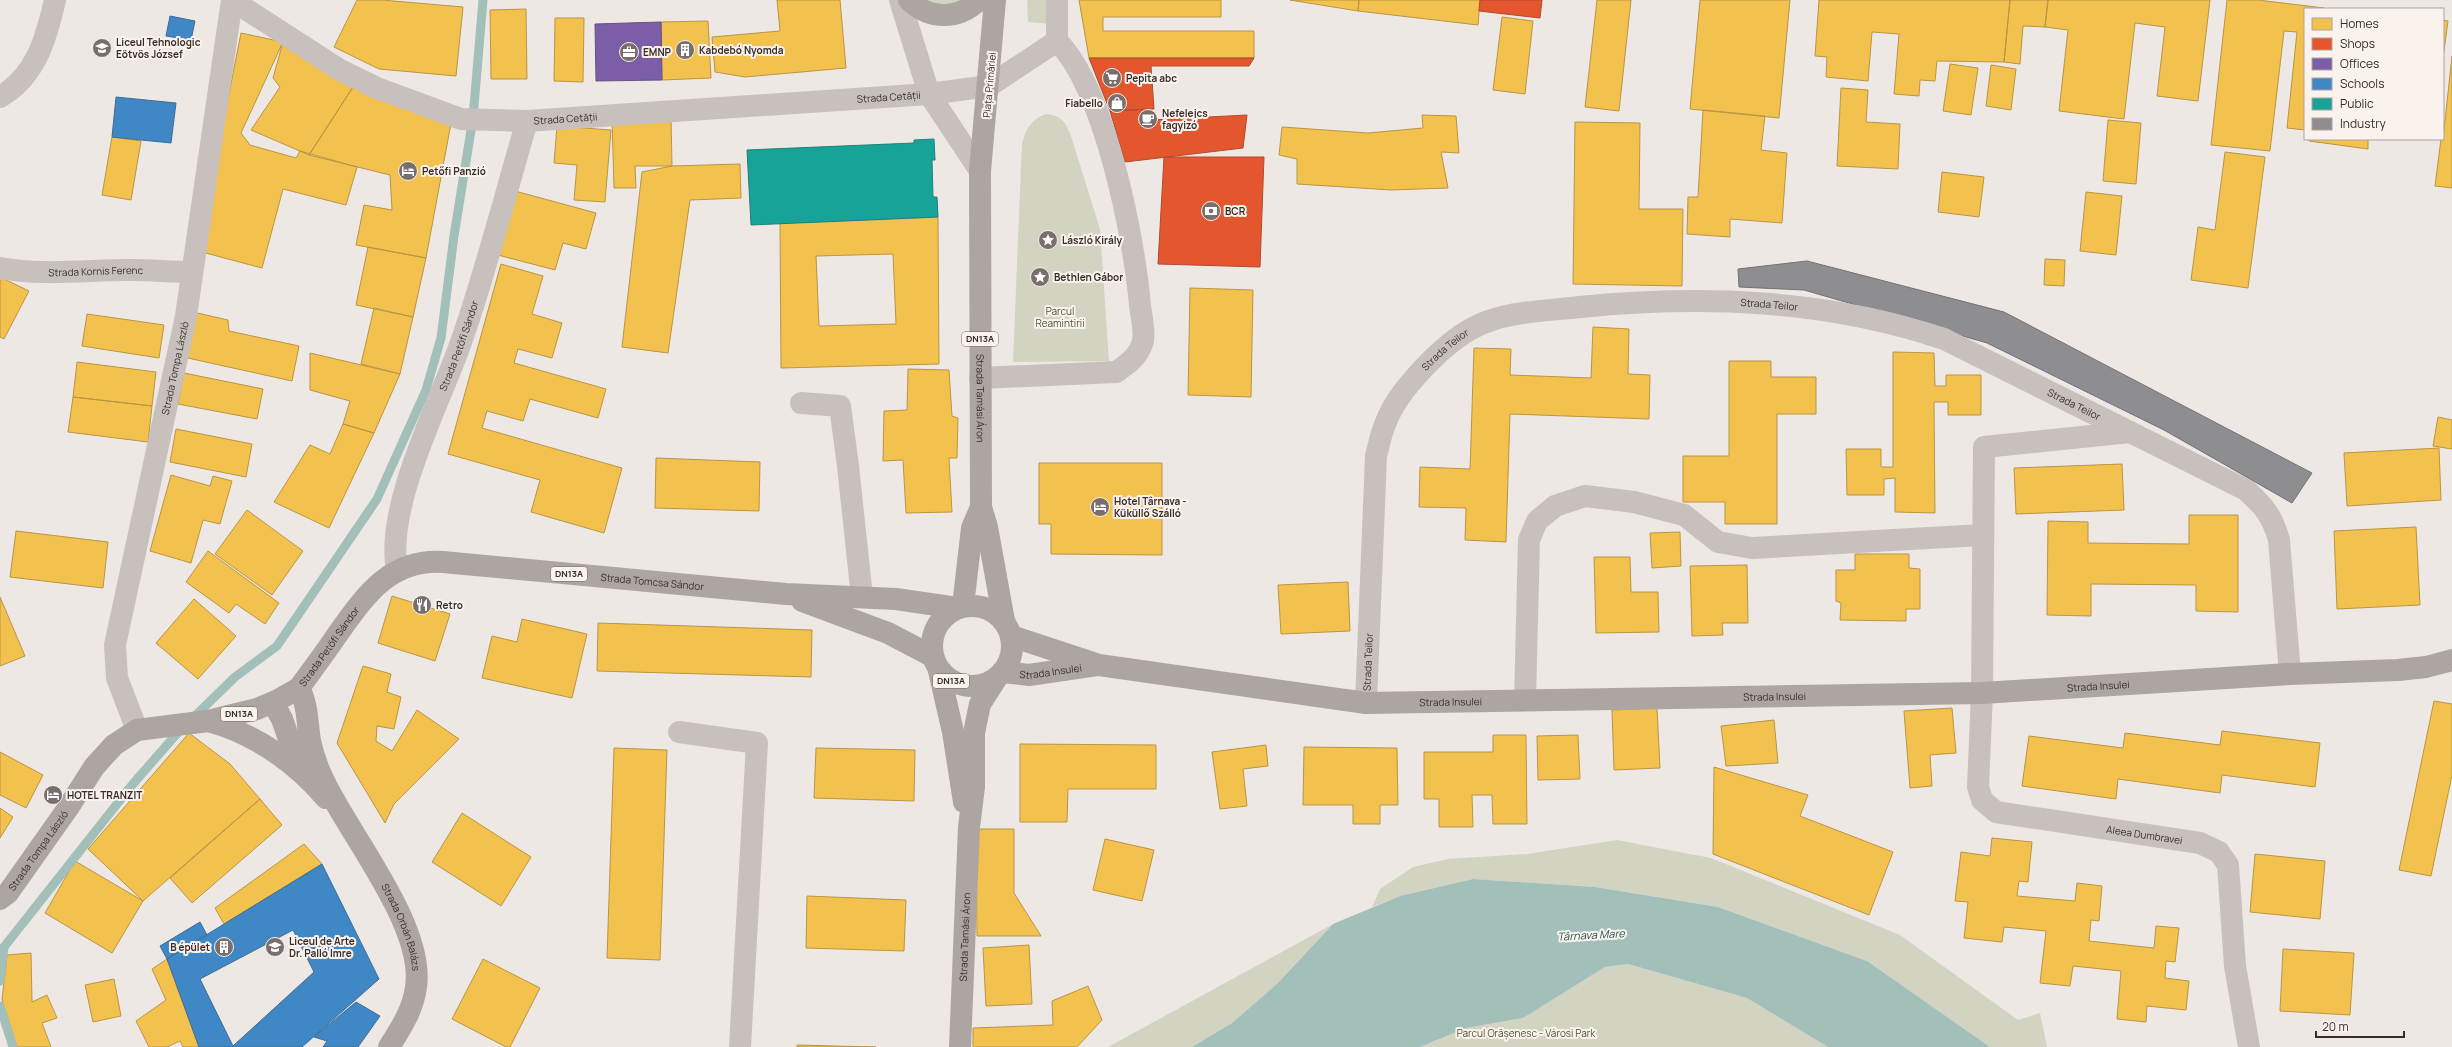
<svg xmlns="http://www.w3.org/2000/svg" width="2452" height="1047" font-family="Manrope,sans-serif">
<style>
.green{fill:#d2d3c0}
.water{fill:#a2bfba}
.homes{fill:#f2c14e;stroke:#ba9544;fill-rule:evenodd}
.shops{fill:#e4572e;stroke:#b14a2d}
.offices{fill:#7b5ea7;stroke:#674f82}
.schools{fill:#3f88c5;stroke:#3d6d97;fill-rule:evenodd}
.public{fill:#17a398;stroke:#218077}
.industry{fill:#8d8d92;stroke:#747073}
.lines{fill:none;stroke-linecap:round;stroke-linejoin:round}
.stream{stroke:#a2bfba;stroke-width:9}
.minor{stroke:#c8c0bd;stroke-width:22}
.major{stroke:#ada5a2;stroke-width:22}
.labels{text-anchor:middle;stroke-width:4;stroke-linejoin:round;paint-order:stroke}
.shield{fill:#faf2ed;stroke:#736865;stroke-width:1}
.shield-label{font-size:9px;font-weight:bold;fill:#392d2b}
.poi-label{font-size:10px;font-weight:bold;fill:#392d2b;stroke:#faf2ed;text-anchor:start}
.street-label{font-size:10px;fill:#392d2b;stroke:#faf2ed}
.park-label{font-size:10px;fill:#4f5531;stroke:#faf2ed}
.water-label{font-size:11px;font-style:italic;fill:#235851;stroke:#faf2ed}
</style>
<rect width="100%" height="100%" fill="#eee8e5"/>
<!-- green -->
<path class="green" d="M927,0H962L946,7Z
M1027,0H1051V24L1028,22Z
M1046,114C1061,116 1064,120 1070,133L1100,229L1109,361L1013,362L1022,143C1027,128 1031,120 1046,114Z
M1617,840L1711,858L1900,935L2018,1020L2040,1013L2047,1047H1990L1867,961L1718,907L1595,887L1473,879L1400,896L1372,907L1380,889L1413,867L1448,859L1527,854Z
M1333,924L1278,983L1232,1023L1192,1047H1108Z
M1628,964L1747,998L1828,1047H1420L1466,1028L1523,1018L1605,967Z"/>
<!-- water -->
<path class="water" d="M1473,879L1595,887L1718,907L1867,961L1990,1047H1828L1747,998L1628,964L1605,967L1523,1018L1466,1028L1420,1047H1192L1232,1023L1278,983L1333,924L1400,896Z"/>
<!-- homes -->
<path class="homes" d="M357,0H382L463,7L456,76L379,69L334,47Z
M777,0H840L846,68L745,77L715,72L712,37L780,31Z
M1079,0H1221V17H1103V31H1254V58H1089Z
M1290,0H1359L1358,11Z
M1359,0H1480L1478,25L1358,11Z
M1597,0H1631L1619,111L1585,107Z
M1700,0H1790L1779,118L1690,109Z
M1819,0H2010L2004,62L1937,61L1935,81L1920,80L1919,96L1894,94L1899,34L1872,32L1868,81L1826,77L1827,57L1815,56Z
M2010,0H2048L2045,27L2023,26L2020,64L2004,62Z
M2048,0H2210L2198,101L2157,96L2165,27L2135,23L2124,119L2059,111L2068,30L2045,27Z
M2227,0H2258L2324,8L2305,9V130L2287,128L2297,32L2284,31L2270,151L2211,145Z
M526,9L527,79H491L490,10Z
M1502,17L1533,21L1525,94L1493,90Z
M555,18H584L583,82L554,81Z
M2443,20L2448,21L2443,58Z
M708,21L711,78L662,80L661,22Z
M241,33L283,42L241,133L250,145L296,158L300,151L357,167L346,205L283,189L262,268L198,251Z
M283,42L353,87L309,155L251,130L280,87L273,78Z
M2452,56V188L2435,186L2441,139H2443Z
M1950,64L1978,68L1971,115L1943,111Z
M1991,65L2016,69L2011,110L1986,106Z
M353,87L452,118L426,258L356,245L364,205L392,210L390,175L309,155Z
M1841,88L1868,90L1866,122L1900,124L1898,169L1837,166Z
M1703,110L1765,116L1761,150L1787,153L1782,223L1730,219V237L1687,234L1688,197H1698Z
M1422,115L1456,116L1459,153L1441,152L1448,188L1391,190L1297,184V159L1279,155L1282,127L1368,133L1423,128Z
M671,117L672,166H635L636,188H614L612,118Z
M2108,120L2141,123L2136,184L2103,181Z
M1575,122L1640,123L1639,209H1683L1682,286L1573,284Z
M557,126L611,130L605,202L574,200L577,165L554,163Z
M112,137L141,141L131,200L102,195Z
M2310,139H2368V149L2309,141Z
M2225,152L2265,157L2248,288L2191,280L2198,227L2215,230Z
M740,164L741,198L690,200L668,353L622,347L642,172L672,166Z
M1942,172L1984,177L1979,217L1938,212Z
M515,191L596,213L586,249L563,243L555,270L498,255Z
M2086,192L2122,196L2116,255L2080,251Z
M938,217L939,364L781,368L780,223ZM893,254L896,324L819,326L816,256Z
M368,247L426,258L413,317L356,305Z
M2045,259L2065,260L2064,286L2044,285Z
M501,264L543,276L532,314L562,323L552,358L518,349L514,363L606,389L598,418L530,399L523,421L487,411L482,428L622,468L604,533L531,512L540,480L448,454Z
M2,278L29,291L4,339L0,337V282Z
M1190,288L1253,290L1251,397L1188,395Z
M374,308L413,317L400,374L361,364Z
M193,312L228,320L229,331L299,346L292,381L183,357Z
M87,314L164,325L159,358L82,346Z
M1593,327L1629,329L1628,374L1650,375L1649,419L1510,414L1506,542L1465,540L1466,508L1419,507L1420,467L1470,469L1474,348L1511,349L1510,375L1591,378Z
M1893,352L1934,353L1935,386H1946V375H1981V415H1948V402H1934L1935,513L1895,512V478L1884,479V495H1847L1846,449H1881V467H1893Z
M310,353L400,374L374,433L343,424L350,401L310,390Z
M1729,361H1771V377H1816V414H1777V524H1725V502H1683V456H1729Z
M77,362L156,372L152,406L73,397Z
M908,369L949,370L952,416L958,418L957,458H949L952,512L906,513L903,460L883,461L884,411L907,410Z
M184,373L263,389L257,419L178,404Z
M73,397L152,406L148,442L68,432Z
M2438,417L2452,420V449L2433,446Z
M343,424L374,433L329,528L274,502L310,445L330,454Z
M176,429L252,444L246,477L170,462Z
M2439,448L2441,500L2347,506L2344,453Z
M656,458L760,462L759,511L655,508Z
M1039,463H1162V555L1051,554V524H1039Z
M2122,464L2124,510L2016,514L2014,468Z
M171,475L210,486L213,476L232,481L220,524L203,520L191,563L150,551Z
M247,510L303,551L272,595L215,554Z
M2189,515H2238V612L2196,611V585L2091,584V616L2047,615L2048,521L2088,522V543L2189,544Z
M2416,527L2420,605L2337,609L2334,531Z
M16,531L108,542L103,588L10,577Z
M1680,532L1681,566L1652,568L1650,533Z
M208,551L279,603L265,624L236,604L229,613L186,582Z
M1855,554H1909V568L1920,569V609H1906V621L1840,620L1841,603L1836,601V570H1855Z
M1594,557H1630L1631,592H1658L1659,632L1596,633Z
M1747,565L1748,623H1722L1723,635L1692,636L1690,566Z
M1348,582L1350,631L1281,634L1278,585Z
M392,596L450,614L435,661L378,643Z
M0,597L25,656L0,666Z
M194,599L236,636L198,679L156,643Z
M522,619L587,634L572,698L482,678L492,636L517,642Z
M598,623L812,630L811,677L597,671Z
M363,666L391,674L387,692L401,697L394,729L377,726L376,741L392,751L417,710L459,739L394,804L385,823L337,743Z
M2434,701L2452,704V775L2431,876L2399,870Z
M1657,708L1660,768L1614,770L1612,710Z
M1952,708L1956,753L1930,755L1932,786L1910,788L1904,711Z
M1774,720L1778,763L1726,766L1721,726Z
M2222,731L2320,743L2315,787L2222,775L2220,793L2118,779L2116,799L2022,786L2029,736L2123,748L2125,733L2220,745Z
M189,733L230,764L260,799L143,901L88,849Z
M1493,735H1526L1527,824H1493L1492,795H1472L1473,827H1439V799H1424V752H1493Z
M1578,735L1580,779L1538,780L1537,736Z
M1020,744L1156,745V789H1068L1067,822H1020Z
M1266,745L1268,766L1243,769L1247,806L1220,809L1212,752Z
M1304,747L1397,748L1398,805H1380V824H1353V805H1303Z
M614,748L667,750L660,960L607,958Z
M816,748L915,750L914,801L814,798Z
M0,752L43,775L26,808L0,795Z
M1714,767L1808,795L1800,816L1893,852L1869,915L1713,854Z
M260,799L282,825L192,903L170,878Z
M0,808L13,817L0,838Z
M462,813L531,857L501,906L432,862Z
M976,829H1014V893L1041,936H977Z
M1992,838L2032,842L2028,882L2019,881L2017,896L2075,901L2077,883L2102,886L2099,921L2091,920L2089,941L2154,948L2156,926L2179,928L2175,962L2166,961L2165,978L2189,981L2186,1010L2147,1006L2146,1022L2117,1019L2121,971L2073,966L2070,986L2040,983L2046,931L2004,927L2002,942L1964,938L1968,902L1955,901L1961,852L1990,856Z
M1105,839L1154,850L1142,901L1093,890Z
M304,844L322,864L224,924L215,908Z
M2255,854L2325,861L2320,919L2250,912Z
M75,861L143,901L112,953L45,913Z
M807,896L906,900L904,951L806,948Z
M1029,945L1032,1004L986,1006L983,948Z
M2283,949L2354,953L2350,1015L2280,1011Z
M31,953L32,1002L47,995L57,1018L42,1023L51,1047H17L2,1000L7,955Z
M167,959L199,1047H183L180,1041L167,1047H149L136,1021L166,1000L152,969Z
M483,959L540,988L510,1047H506L452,1019Z
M114,979L121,1016L93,1022L85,985Z
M1088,986L1102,1020L1077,1047H973V1028L1053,1025L1052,1001Z
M797,1045L876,1047H797Z"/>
<!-- shops -->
<path class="shops" d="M1480,0H1542L1540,18L1479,11Z
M1089,58H1254L1249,66H1151L1154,109L1110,111Z
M1146,109L1151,120L1247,115L1243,148L1125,162L1110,111Z
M1164,157H1264L1260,267L1158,264Z"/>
<!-- offices -->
<path class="offices" d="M661,22L662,80L596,81L595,24Z"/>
<!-- schools -->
<path class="schools" d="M170,16L195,21L191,40L166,36Z
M116,97L176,103L171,143L112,137Z
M322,864L379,979L302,1047H199L167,959ZM293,930L314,972L233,1046L200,979Z
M200,922L207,935L167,959L160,946Z
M356,1002L380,1016L358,1047H323L327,1041L314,1037Z"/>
<!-- public -->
<path class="public" d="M934,139L935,160H932L933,197H937L938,217L751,225L747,150L914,143V140Z"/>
<!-- industry -->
<path class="industry" d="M1807,261L2004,312L2312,473L2292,503L2164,430L1987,343L1804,290L1739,287L1738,269Z"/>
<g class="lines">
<!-- stream -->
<path class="stream" d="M192,719L235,677L277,646L377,499L426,390L441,338L454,236L473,118L483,0
M0,981L4,947L132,785L181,729
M0,1006L13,1047"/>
<!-- minor -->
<g class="minor">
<path id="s1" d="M232,0L340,70L377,88L461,119L527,121L929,94L980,171"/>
<path d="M900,0L929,94L989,86L1057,41C1105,89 1134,237 1140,305C1141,315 1145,330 1143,341C1139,356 1128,364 1116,372L980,378"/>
<path d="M1057,41V0"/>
<path d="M0,97C36,76 46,39 55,0"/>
<path id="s2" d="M0,268C43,276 87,270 131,270C151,270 171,272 192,272"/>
<path d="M801,403L840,406L848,466L862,597"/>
<path id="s3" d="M2130,432L1984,447L1982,693L1978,787L1982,800L1996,812L2200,843L2219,852L2228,865L2235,966L2249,1047"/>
<path id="s4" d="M397,571C385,506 438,407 460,345C486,272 505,195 527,121"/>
<path d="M1525,700L1529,540L1537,521L1555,506L1585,496L1634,502L1684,515L1718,542L1752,548L1982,535"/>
<path id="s5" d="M1366,703L1376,456C1379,445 1381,433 1386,422C1398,390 1443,344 1473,328C1504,311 1545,311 1580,307C1703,295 1825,299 1944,339L2246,490C2265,507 2272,516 2279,540L2290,674"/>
<path id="s6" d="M137,730L117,678L115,645L186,316L232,0"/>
<path d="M679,732L757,743L740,1047"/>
</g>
<!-- major -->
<g class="major">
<path d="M909,0C930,20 958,20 979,0"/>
<path id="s7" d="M995,0L980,171L981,507L987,527L1004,621"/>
<path d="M802,601L888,633L932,656"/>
<circle cx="972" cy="646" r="40"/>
<path d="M963,606L972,528L981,507"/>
<path id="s8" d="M1011,636L1099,665L1366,703L1982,693L2290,674L2398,670L2426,667L2452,660"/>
<path d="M939,671L953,732L964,802"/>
<path id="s9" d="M1003,672L1029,675L1097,665"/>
<path id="s10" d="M299,688C308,705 307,722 310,741C313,754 318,769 324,781C350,836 425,926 416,987C413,1010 401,1028 389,1047"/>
<path d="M273,703L282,719L300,770"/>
<path d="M208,721C255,734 294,761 326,798"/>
<path id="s11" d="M0,899L8,893L68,808L94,767L114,745L137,730L208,721L257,709L278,700L299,688C312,670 325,653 337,635C365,596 389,559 443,562L786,594L896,599L957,608"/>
<path id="s12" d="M960,1047L969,827L974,787V733L980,704L996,679"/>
</g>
</g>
<!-- icons -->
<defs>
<g id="school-disc" transform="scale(1)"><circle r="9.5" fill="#786e6c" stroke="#faf2ed"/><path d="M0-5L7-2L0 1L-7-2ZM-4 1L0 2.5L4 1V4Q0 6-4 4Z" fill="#fff"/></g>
<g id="building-disc" transform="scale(1)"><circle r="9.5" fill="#786e6c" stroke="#faf2ed"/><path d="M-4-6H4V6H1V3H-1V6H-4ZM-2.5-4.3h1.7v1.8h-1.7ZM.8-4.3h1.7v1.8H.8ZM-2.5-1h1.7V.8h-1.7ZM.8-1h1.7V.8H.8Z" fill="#fff"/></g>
<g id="office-disc" transform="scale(1)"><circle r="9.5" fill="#786e6c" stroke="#faf2ed"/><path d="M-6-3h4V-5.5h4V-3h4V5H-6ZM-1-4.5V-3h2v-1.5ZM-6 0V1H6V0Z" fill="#fff"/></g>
<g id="supermarket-disc" transform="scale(1)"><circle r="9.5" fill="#786e6c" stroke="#faf2ed"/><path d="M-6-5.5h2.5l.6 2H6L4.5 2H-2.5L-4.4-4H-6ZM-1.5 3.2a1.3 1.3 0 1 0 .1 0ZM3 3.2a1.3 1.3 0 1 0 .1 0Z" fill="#fff"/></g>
<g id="shop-disc" transform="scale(1)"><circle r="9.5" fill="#786e6c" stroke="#faf2ed"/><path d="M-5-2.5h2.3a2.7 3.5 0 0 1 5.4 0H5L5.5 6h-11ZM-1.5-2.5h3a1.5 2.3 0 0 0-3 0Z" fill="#fff"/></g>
<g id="cafe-disc" transform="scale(1)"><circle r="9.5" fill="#786e6c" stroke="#faf2ed"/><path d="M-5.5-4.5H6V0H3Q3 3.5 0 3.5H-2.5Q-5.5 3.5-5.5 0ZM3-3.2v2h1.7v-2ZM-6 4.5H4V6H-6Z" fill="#fff"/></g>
<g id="hotel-disc" transform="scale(1)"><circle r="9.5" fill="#786e6c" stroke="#faf2ed"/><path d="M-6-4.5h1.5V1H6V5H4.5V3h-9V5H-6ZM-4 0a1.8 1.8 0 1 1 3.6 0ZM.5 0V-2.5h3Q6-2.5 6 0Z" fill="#fff"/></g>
<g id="bank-disc" transform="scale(1)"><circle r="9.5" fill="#786e6c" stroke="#faf2ed"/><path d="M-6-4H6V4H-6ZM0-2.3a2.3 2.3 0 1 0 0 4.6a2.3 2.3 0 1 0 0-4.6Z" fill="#fff"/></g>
<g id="sight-disc" transform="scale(1)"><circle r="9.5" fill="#786e6c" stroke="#faf2ed"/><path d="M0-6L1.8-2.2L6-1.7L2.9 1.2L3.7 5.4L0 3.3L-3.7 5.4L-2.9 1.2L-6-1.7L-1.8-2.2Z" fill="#fff"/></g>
<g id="restaurant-disc" transform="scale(1)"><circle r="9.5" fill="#786e6c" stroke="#faf2ed"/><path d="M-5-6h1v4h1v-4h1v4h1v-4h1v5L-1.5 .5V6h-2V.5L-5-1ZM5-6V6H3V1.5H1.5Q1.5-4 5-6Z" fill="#fff"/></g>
</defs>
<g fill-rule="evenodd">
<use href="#school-disc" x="102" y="48"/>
<use href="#building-disc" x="685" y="50"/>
<use href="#office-disc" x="629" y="52"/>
<use href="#supermarket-disc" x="1112" y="78"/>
<use href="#shop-disc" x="1117" y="103"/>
<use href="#cafe-disc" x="1148" y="119"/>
<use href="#hotel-disc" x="408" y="171"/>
<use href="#bank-disc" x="1211" y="211"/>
<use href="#sight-disc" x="1048" y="240"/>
<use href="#sight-disc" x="1040" y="277"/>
<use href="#hotel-disc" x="1100" y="507"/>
<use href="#restaurant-disc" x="422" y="605"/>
<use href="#hotel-disc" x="53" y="795"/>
<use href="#building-disc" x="224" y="947"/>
<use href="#school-disc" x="275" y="947"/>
</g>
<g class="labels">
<!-- shield labels -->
<g class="shield">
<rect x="962" y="332" width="36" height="14" rx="3"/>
<rect x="551" y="567" width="36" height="14" rx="3"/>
<rect x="933" y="674" width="36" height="14" rx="3"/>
<rect x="221" y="707" width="36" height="14" rx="3"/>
</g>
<g class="shield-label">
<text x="980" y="342">DN13A</text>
<text x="569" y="577">DN13A</text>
<text x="951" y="684">DN13A</text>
<text x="239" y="717">DN13A</text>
</g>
<!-- poi labels -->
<g class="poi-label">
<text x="116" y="46">Liceul Tehnologic<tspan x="116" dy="12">Eötvös József</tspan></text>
<text x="699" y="54">Kabdebó Nyomda</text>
<text x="643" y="56">EMNP</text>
<text x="1126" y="82">Pepita abc</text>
<text x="1103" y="107" text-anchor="end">Fiabello</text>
<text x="1162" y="117">Nefelejcs<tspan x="1162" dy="12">fagyizó</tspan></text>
<text x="422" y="175">Petőfi Panzió</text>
<text x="1225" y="215">BCR</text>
<text x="1062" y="244">László Király</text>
<text x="1054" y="281">Bethlen Gábor</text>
<text x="1114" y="505">Hotel Târnava -<tspan x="1114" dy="12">Küküllő Szálló</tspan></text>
<text x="436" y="609">Retro</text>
<text x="67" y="799">HOTEL TRANZIT</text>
<text x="289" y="945">Liceul de Arte<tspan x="289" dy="12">Dr. Palló Imre</tspan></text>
<text x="210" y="951" text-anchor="end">B épület</text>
</g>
<!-- street labels -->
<g class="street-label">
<text transform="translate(989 85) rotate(-85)" y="4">Piața Primăriei</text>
<text dy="4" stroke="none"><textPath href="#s1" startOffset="688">Strada Cetății</textPath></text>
<text dy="4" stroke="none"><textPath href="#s1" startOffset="364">Strada Cetății</textPath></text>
<text dy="4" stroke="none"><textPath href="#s2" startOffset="96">Strada Kornis Ferenc</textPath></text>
<text dy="4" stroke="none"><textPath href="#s5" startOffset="712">Strada Teilor</textPath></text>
<text dy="4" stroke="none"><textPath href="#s4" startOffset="236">Strada Petőfi Sándor</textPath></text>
<text dy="4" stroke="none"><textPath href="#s5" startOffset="377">Strada Teilor</textPath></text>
<text dy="4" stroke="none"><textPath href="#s6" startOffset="372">Strada Tompa László</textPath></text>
<text dy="4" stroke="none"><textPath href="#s7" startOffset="399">Strada Tamási Áron</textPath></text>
<text dy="4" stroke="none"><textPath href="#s5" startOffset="1036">Strada Teilor</textPath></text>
<text dy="4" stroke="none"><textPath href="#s11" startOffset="800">Strada Tomcsa Sándor</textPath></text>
<text dy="4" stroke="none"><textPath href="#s11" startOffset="440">Strada Petőfi Sándor</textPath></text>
<text dy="4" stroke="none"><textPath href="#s5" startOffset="41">Strada Teilor</textPath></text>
<text dy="4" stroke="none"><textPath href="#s9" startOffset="48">Strada Insulei</textPath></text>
<text dy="4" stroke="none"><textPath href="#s8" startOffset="1095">Strada Insulei</textPath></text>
<text dy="4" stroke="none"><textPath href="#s8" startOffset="771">Strada Insulei</textPath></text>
<text dy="4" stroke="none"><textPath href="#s8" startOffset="447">Strada Insulei</textPath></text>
<text dy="4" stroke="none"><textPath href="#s3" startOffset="669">Aleea Dumbravei</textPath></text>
<text dy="4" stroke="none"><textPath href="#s11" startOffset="62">Strada Tompa László</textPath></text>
<text dy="4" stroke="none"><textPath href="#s10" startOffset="263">Strada Orbán Balázs</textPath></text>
<text dy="4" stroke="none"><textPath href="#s12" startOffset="110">Strada Tamási Áron</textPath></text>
</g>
<!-- park labels -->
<g class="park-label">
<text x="1060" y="315">Parcul<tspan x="1060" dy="12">Reamintirii</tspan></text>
<text x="1526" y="1037">Parcul Orășenesc - Városi Park</text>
</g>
<!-- water labels -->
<g class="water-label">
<text transform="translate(1591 935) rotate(-3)" y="4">Târnava Mare</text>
</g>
</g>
<!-- legend -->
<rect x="2304" y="8" width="140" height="132" fill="#faf2ed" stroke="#ada39f"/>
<rect x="2312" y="18" width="20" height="12" fill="#f2c14e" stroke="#ada39f"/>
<text x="2340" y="28" font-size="12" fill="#392d2b">Homes</text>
<rect x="2312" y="38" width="20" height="12" fill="#e4572e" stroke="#ada39f"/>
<text x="2340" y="48" font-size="12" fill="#392d2b">Shops</text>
<rect x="2312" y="58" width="20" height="12" fill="#7b5ea7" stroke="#ada39f"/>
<text x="2340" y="68" font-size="12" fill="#392d2b">Offices</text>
<rect x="2312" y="78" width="20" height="12" fill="#3f88c5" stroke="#ada39f"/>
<text x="2340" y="88" font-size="12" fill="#392d2b">Schools</text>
<rect x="2312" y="98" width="20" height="12" fill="#17a398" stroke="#ada39f"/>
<text x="2340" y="108" font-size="12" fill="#392d2b">Public</text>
<rect x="2312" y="118" width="20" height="12" fill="#8d8d92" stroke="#ada39f"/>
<text x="2340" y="128" font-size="12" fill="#392d2b">Industry</text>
<!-- scale -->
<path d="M2316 1031v6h88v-6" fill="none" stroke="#392d2b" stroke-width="2"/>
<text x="2322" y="1031" font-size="12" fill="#392d2b" stroke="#faf2ed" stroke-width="3" paint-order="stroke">20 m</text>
</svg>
